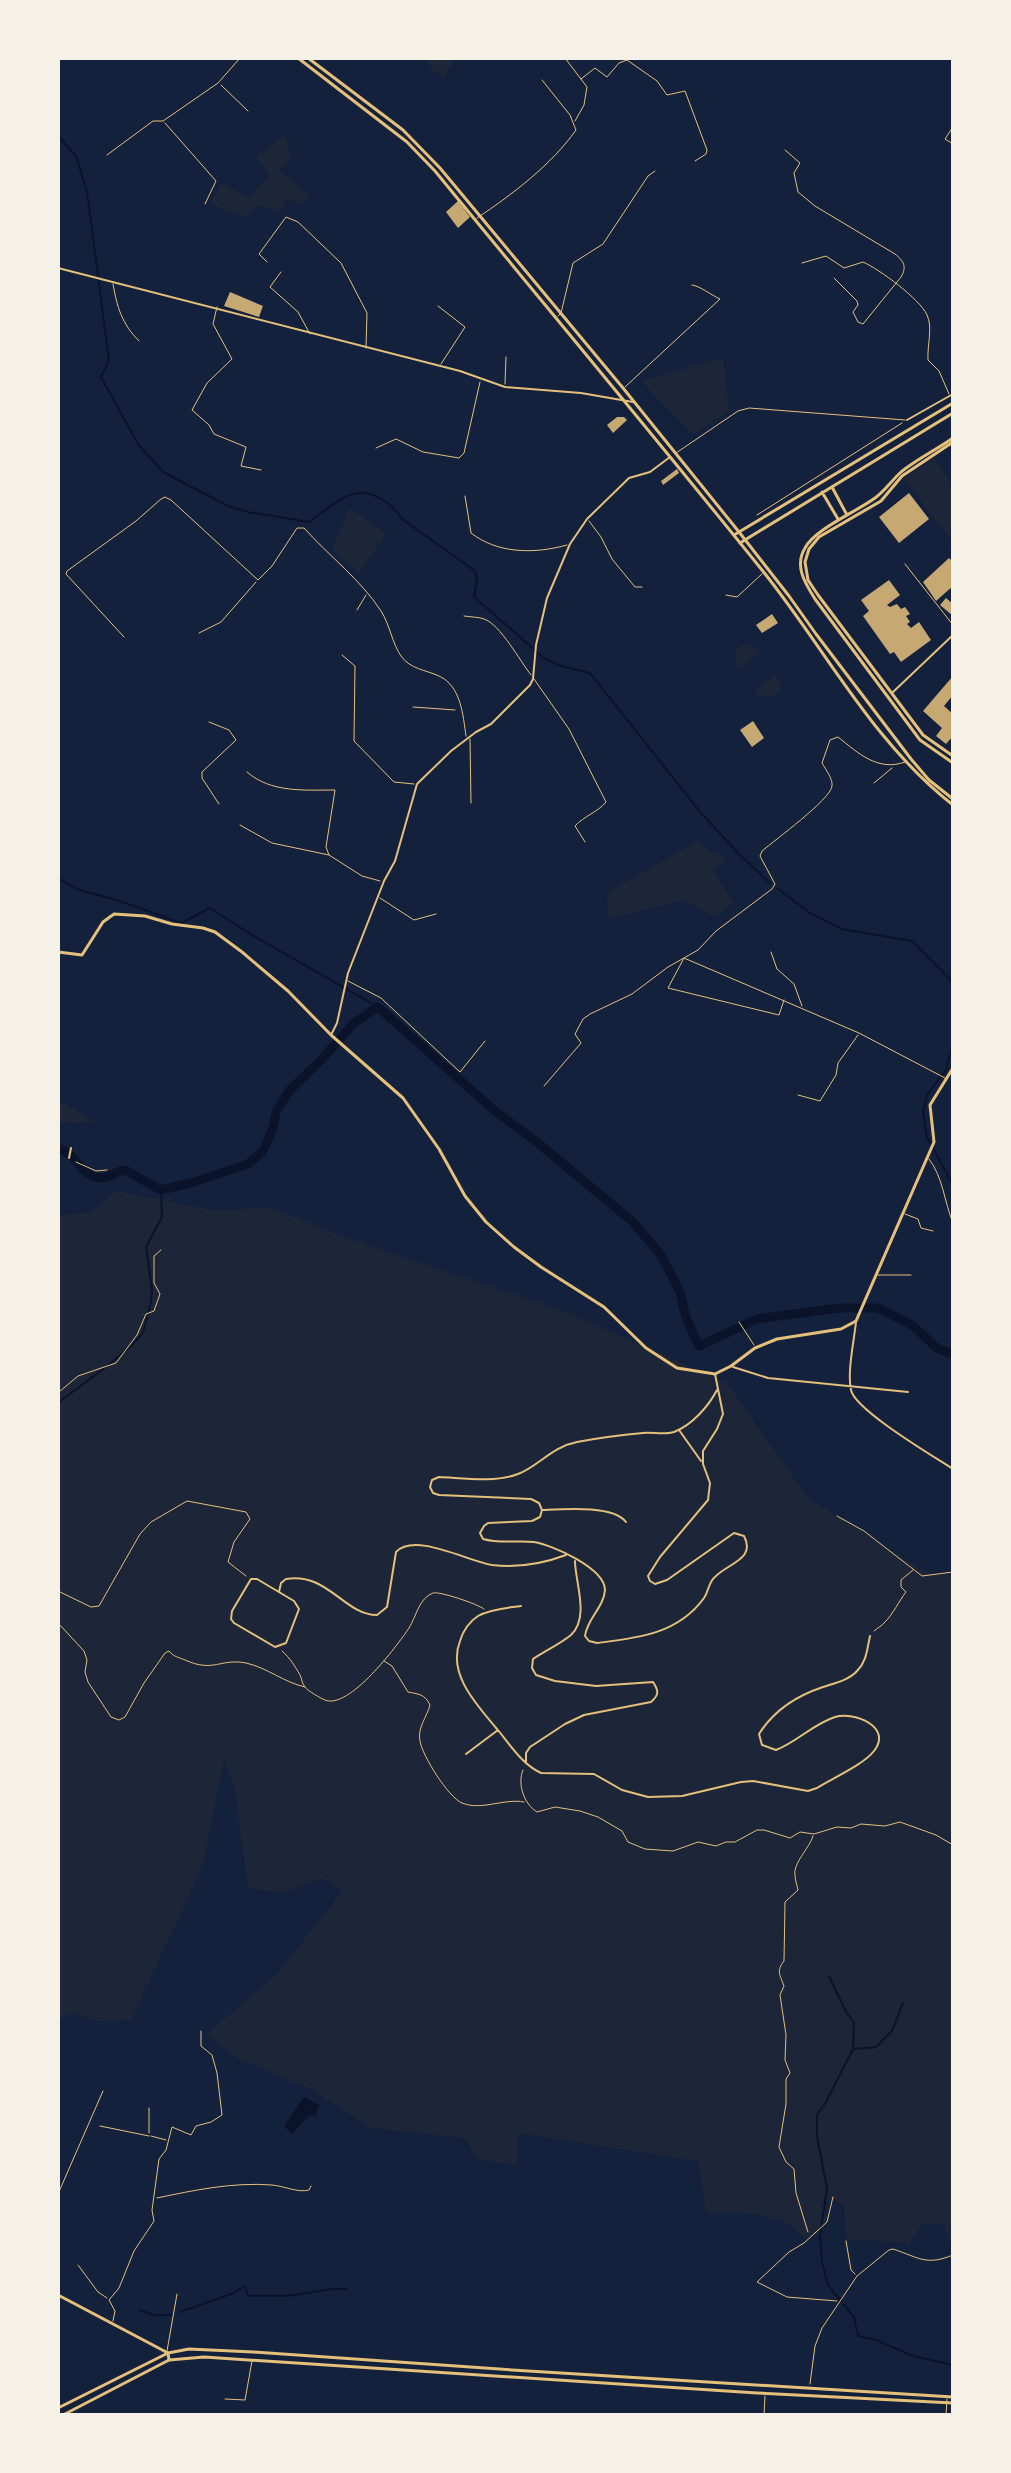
<svg xmlns="http://www.w3.org/2000/svg" width="1011" height="2473" font-family="'Open Sans',sans-serif">
<style>
.green{fill:#1d2539}
.water{fill:#0b132b}
.lines{fill:none;stroke-linecap:round;stroke-linejoin:round}
.stream{stroke:#0b132b;stroke-width:2}
.river{stroke:#0b132b;stroke-width:9}
.building{fill:#c6a872}
.path{stroke:#e5c07b;stroke-width:1}
.service{stroke:#e5c07b;stroke-width:1}
.minor{stroke:#e5c07b;stroke-width:2}
.tertiary{stroke:#e5c07b;stroke-width:3}
.secondary{stroke:#e5c07b;stroke-width:3}
</style>
<rect width="100%" height="100%" fill="#14213d"/>
<!-- green -->
<path class="green" d="M426,58H449L452,64L444,79L431,68Z
M285,135L291,160L279,170L309,195L301,204L286,198L281,212L259,205L244,217L210,204L222,183L249,198L269,175L257,157Z
M723,358L729,411L693,435L641,381Z
M936,459L953,489V541L943,530L904,478Z
M349,508L386,533L359,573L332,550Z
M747,644L757,648L760,652L739,668C732,658 734,647 747,644Z
M776,675L781,684L779,691L769,698L759,696L754,690Z
M699,840L711,853H718L726,862L713,870L734,903L715,917L685,900L609,919L607,893Z
M58,1100L97,1122L58,1123Z
M116,1191L211,1210L272,1208L333,1233L564,1311L727,1383L808,1498L929,1574L953,1572V2250L944,2225L922,2223L910,2243L846,2239L844,2207L835,2200L821,2202L827,2219L821,2233L806,2240C780,2208 744,2214 706,2213L698,2161L518,2133L517,2165L477,2159L465,2138L371,2128L311,2089L235,2057L207,2034L277,1974L343,1890L321,1878L284,1893L248,1888L235,1790L224,1759L203,1865L131,2020L95,2021L75,2012L58,2020V1215L89,1213Z"/>
<!-- water -->
<path class="water" d="M304,2097L319,2105L316,2115L309,2116L292,2134L284,2126Z"/>
<g class="lines">
<!-- stream -->
<path class="stream" d="M58,136L76,156L87,192L109,360L101,377L138,444L163,472L228,506L248,512L309,522C321,514 334,502 347,496C368,487 391,501 402,519L475,571L477,579L474,597L545,659L561,666L590,673L701,813L738,853L770,883
M58,878L79,890L117,900L181,923L210,908L252,935L378,1007
M777,888L810,913L842,929L912,941L953,982
M953,1043L946,1070L927,1095L923,1112L927,1137L953,1185
M59,1402L102,1370L131,1346L143,1333L151,1301L152,1289L146,1247L162,1217L161,1190
M829,1976L846,2012L854,2022L853,2049L826,2102L817,2115V2136L827,2188L820,2236L822,2262L828,2285L854,2317L858,2336L876,2340L913,2356L953,2365
M854,2049L876,2047L892,2031L903,2003
M139,2310L155,2315H171
M180,2312L231,2294L245,2286L248,2296C264,2295 279,2297 294,2295C312,2293 329,2287 347,2289"/>
<!-- river -->
<path class="river" d="M58,1148C78,1154 81,1177 100,1178C110,1178 116,1171 125,1170L161,1190L191,1183L248,1164L263,1151L273,1128L276,1112L289,1091L322,1059L354,1023L378,1007L495,1111L538,1143L633,1222L661,1255L680,1292L686,1318L699,1346L757,1319L839,1308H878L912,1325L938,1349L953,1354"/>
</g>
<!-- building -->
<path class="building" d="M458,201L470,217L458,228L446,212Z
M230,292L263,306L259,317L224,306Z
M617,417H624L627,420L613,433L607,425Z
M677,469L679,473L663,485L661,481Z
M909,493L929,519L899,543L879,517Z
M949,558L953,562V586L936,601L923,582Z
M889,580L900,595L887,605L890,607L897,604L901,609L905,607L910,614L906,616L910,622L907,624L911,628L919,622L931,640L901,662L894,652L890,654L863,616L869,611L861,600Z
M946,598L953,604V616L940,605Z
M772,614L778,623L762,633L756,625Z
M953,676V695L944,706L953,714V736L946,744L936,736L942,728L923,711Z
M753,721L764,738L752,747L740,730Z"/>
<g class="lines">
<!-- path -->
<path class="path" d="M221,85L248,111
M757,515L902,423
M413,707L455,710
M58,1404L59,1392L78,1376L116,1363L137,1335L146,1314L154,1311L160,1294L154,1283V1256L161,1250
M837,1516L864,1531L922,1576L953,1572
M58,1591L91,1607L99,1606L140,1534L151,1522L187,1501L246,1512L250,1519L234,1542L228,1562L246,1576
M58,1623L84,1651L87,1660L85,1672L88,1682L111,1717L119,1720L125,1717L144,1683L165,1653L169,1651C174,1657 178,1657 185,1660C214,1673 220,1658 246,1663C268,1668 283,1682 305,1687
M874,1631C877,1628 882,1626 885,1622C893,1614 899,1601 906,1592L901,1587V1580L913,1570
M282,1651C290,1658 295,1666 300,1675C302,1679 302,1684 305,1687C308,1691 320,1698 325,1700C349,1710 397,1646 409,1628C416,1617 419,1598 433,1593C439,1591 478,1604 484,1609
M384,1661L392,1666L408,1692C418,1694 425,1694 430,1705C427,1717 417,1728 420,1741C422,1755 448,1797 462,1803C482,1811 504,1798 524,1802
M523,1770C517,1784 524,1804 537,1812L555,1807L580,1811L598,1817L622,1831L628,1842L645,1849L673,1851L698,1842L716,1846L726,1842H735L757,1830H764L790,1838L800,1832L814,1834L837,1827L851,1828L861,1824L885,1826L900,1822L936,1835L953,1845
M808,2232L796,2193L794,2169L786,2162L779,2147L786,2104V2079L790,2073L785,2060L786,2035L780,1995L784,1986C780,1975 776,1971 784,1961L785,1902L798,1890C797,1885 795,1880 795,1875C793,1863 809,1849 813,1836"/>
<!-- service -->
<path class="service" d="M565,58L587,87L584,105L575,121
M581,79L595,68L607,77L619,63L627,60L657,81L667,95L685,91L707,150L706,154L695,161
M953,117V126
M165,123L216,181L205,204
M953,127L945,139L953,144
M785,150L800,163L794,173L798,192L815,206L895,254C904,261 907,267 901,277L863,324L858,322L853,312L858,305L857,301L834,278
M107,155L153,121H163L218,83L240,58
M477,218C513,194 551,165 576,130L570,115L542,80
M267,262L259,254L286,217L298,222L341,263L367,313L366,348
M802,263L826,256L844,268L863,262C879,269 920,299 927,315C933,327 927,346 928,360L939,371L949,394
M281,272L270,287L298,312L310,334
M113,284C117,307 122,324 139,341
M438,306L465,327L441,364
M217,307L213,324L232,359L207,383L192,410L209,425L214,434L246,447L241,466L261,470
M558,316L561,313L573,263L603,244L648,176L655,171
M505,384L506,357
M625,387L720,299C711,295 700,286 692,285
M376,448L396,439L423,452L459,458L464,453L480,382
M676,453L738,411L749,408L905,420
M465,496L471,533C498,554 535,554 567,545
M589,521L601,537L612,559L635,587H642
M905,564L953,625
M726,595L737,597L762,574
M357,610L366,595
M464,616C470,617 479,617 484,619C500,624 520,661 531,675
M199,633L221,622L256,582
M124,637L66,574L67,571L136,521L161,499L165,497L171,500L258,580L272,566L297,528H304C329,556 361,580 381,611C390,625 392,643 401,656C410,669 426,670 439,676C461,686 463,715 466,736
M342,655L355,666L354,741L394,782L414,784
M534,679L569,729L606,802C598,812 584,816 575,826L585,842
M209,722L229,730L236,740L202,772V778L219,804
M470,739L471,803
M247,772C271,793 304,790 335,790L326,847L329,855
M874,783L892,768
M240,825L272,843L329,855L362,876L380,881
M380,898L414,920L436,914
M771,952L777,969L794,984L802,1006
M348,981L381,998L460,1072L485,1041
M784,1000L779,1015L668,988L684,958L859,1033L945,1078
M544,1086L581,1043L575,1034L583,1019L590,1014L632,994L668,967L698,950L716,931L772,889L775,884L760,856L762,851C775,840 831,799 832,786C833,779 826,770 822,763L830,740L838,737C858,753 878,772 905,762
M798,1095L820,1101L836,1075L838,1063L858,1035
M929,1159C943,1177 944,1201 953,1223
M76,1162L96,1171L107,1170
M905,1214L918,1219L921,1228L933,1231
M878,1275H911
M739,1322L754,1345
M149,2108V2133
M100,2126L149,2136
M151,2136L166,2140
M58,2194L103,2091
M833,2197L827,2222L804,2243L789,2252L757,2282L787,2297L837,2301
M157,2198C195,2190 233,2182 272,2185C284,2186 298,2193 309,2190L311,2186
M846,2241L851,2270L855,2274
M78,2265L98,2292L107,2298
M113,2321L115,2311L109,2300L119,2288L134,2251L154,2221L152,2210L159,2159L166,2150L172,2127L191,2135L196,2126L211,2122L222,2115L217,2073L212,2055L201,2046V2031
M167,2351L177,2294
M810,2384L815,2346L822,2328L857,2276L889,2250L893,2249C920,2258 926,2266 953,2255
M225,2399L245,2400L252,2361
M764,2415L765,2396
M946,2415L947,2399"/>
<!-- minor -->
<path class="minor" d="M58,268L460,371L505,387L581,393L633,402
M907,420L953,394
M892,693L953,635
M331,1035L337,1023L348,973L384,881L395,861L417,784L451,751L476,732L491,724L530,685L533,679L536,645L547,598L570,544L587,519L629,478L650,472L670,457
M69,1158L71,1148
M856,1322C854,1341 847,1373 851,1390C855,1410 933,1456 953,1469
M733,1367L768,1378L908,1392
M715,1374L723,1414L717,1429L703,1451V1464L710,1483L708,1500L660,1557L648,1576L650,1581L655,1584L667,1580L734,1533L744,1536C756,1559 729,1563 716,1576C708,1582 709,1591 704,1598C678,1634 638,1638 597,1643L589,1641L585,1636C587,1619 604,1607 605,1590C605,1568 552,1545 534,1542C517,1540 500,1544 483,1539L480,1533L484,1526L488,1523L532,1521L540,1517L542,1510L539,1503L531,1499L439,1495L433,1493L430,1487L432,1480L439,1477C463,1478 495,1483 518,1474C539,1466 551,1447 577,1442C598,1438 621,1435 643,1433C653,1432 664,1435 674,1432C692,1425 708,1407 717,1390
M679,1430L701,1461
M543,1510C564,1509 613,1505 626,1522
M251,1579H257L294,1601L299,1609L286,1643L275,1647L234,1623L231,1619L232,1611Z
M279,1592L281,1583L286,1579C328,1572 344,1615 377,1615L387,1607L396,1552C415,1532 467,1561 492,1565C517,1568 542,1564 566,1555
M497,1729C477,1705 447,1674 460,1641C463,1631 469,1622 478,1616C490,1609 508,1608 521,1606
M466,1754L498,1730C510,1745 523,1765 541,1773L594,1774L622,1790L648,1797L682,1796L741,1782L753,1781L808,1791L817,1788C833,1778 863,1765 874,1751C893,1727 854,1711 835,1717C813,1724 797,1742 776,1750L762,1745L759,1734C774,1710 796,1696 823,1687C835,1683 849,1680 857,1671C867,1661 867,1649 870,1636
M526,1762V1753L530,1747L565,1724L584,1715L651,1702C659,1695 659,1691 653,1682L596,1686L555,1681L536,1675L532,1668L533,1659C545,1651 560,1644 571,1635C590,1617 575,1582 575,1561"/>
<!-- tertiary -->
<path class="tertiary" d="M953,438C936,450 917,459 901,472C892,480 885,491 875,498C856,512 815,529 805,548C794,566 805,583 815,599L920,740L953,763
M953,442L902,476L881,501L819,537L809,549L805,562L808,580L818,595L923,735L953,756
M832,487L847,515
M822,492L838,519
M734,535L953,403
M740,543L953,413
M58,952L82,955L103,922L114,914L145,916L172,924L203,928L215,932L242,952L288,991L331,1035L403,1098L439,1149L465,1196L486,1222L514,1247L541,1267L604,1307L646,1348L677,1368L715,1374L731,1366L755,1348L777,1339L841,1329L856,1321L934,1142L930,1105L953,1068
M58,2295L168,2353L169,2360"/>
<!-- secondary -->
<path class="secondary" d="M298,58L407,142L435,171C544,304 654,436 762,570C825,648 872,742 953,805
M308,58L403,130L440,168L623,388L739,532L789,596L816,634L911,759L929,780L953,799
M58,2408L168,2353L189,2349L253,2352L512,2370L953,2397
M63,2415L169,2360L204,2357L757,2393L953,2403"/>
</g>
<!-- border -->
<rect width="1011" height="2473" fill="none" stroke="#f6f1e7" stroke-width="120"/>
</svg>
